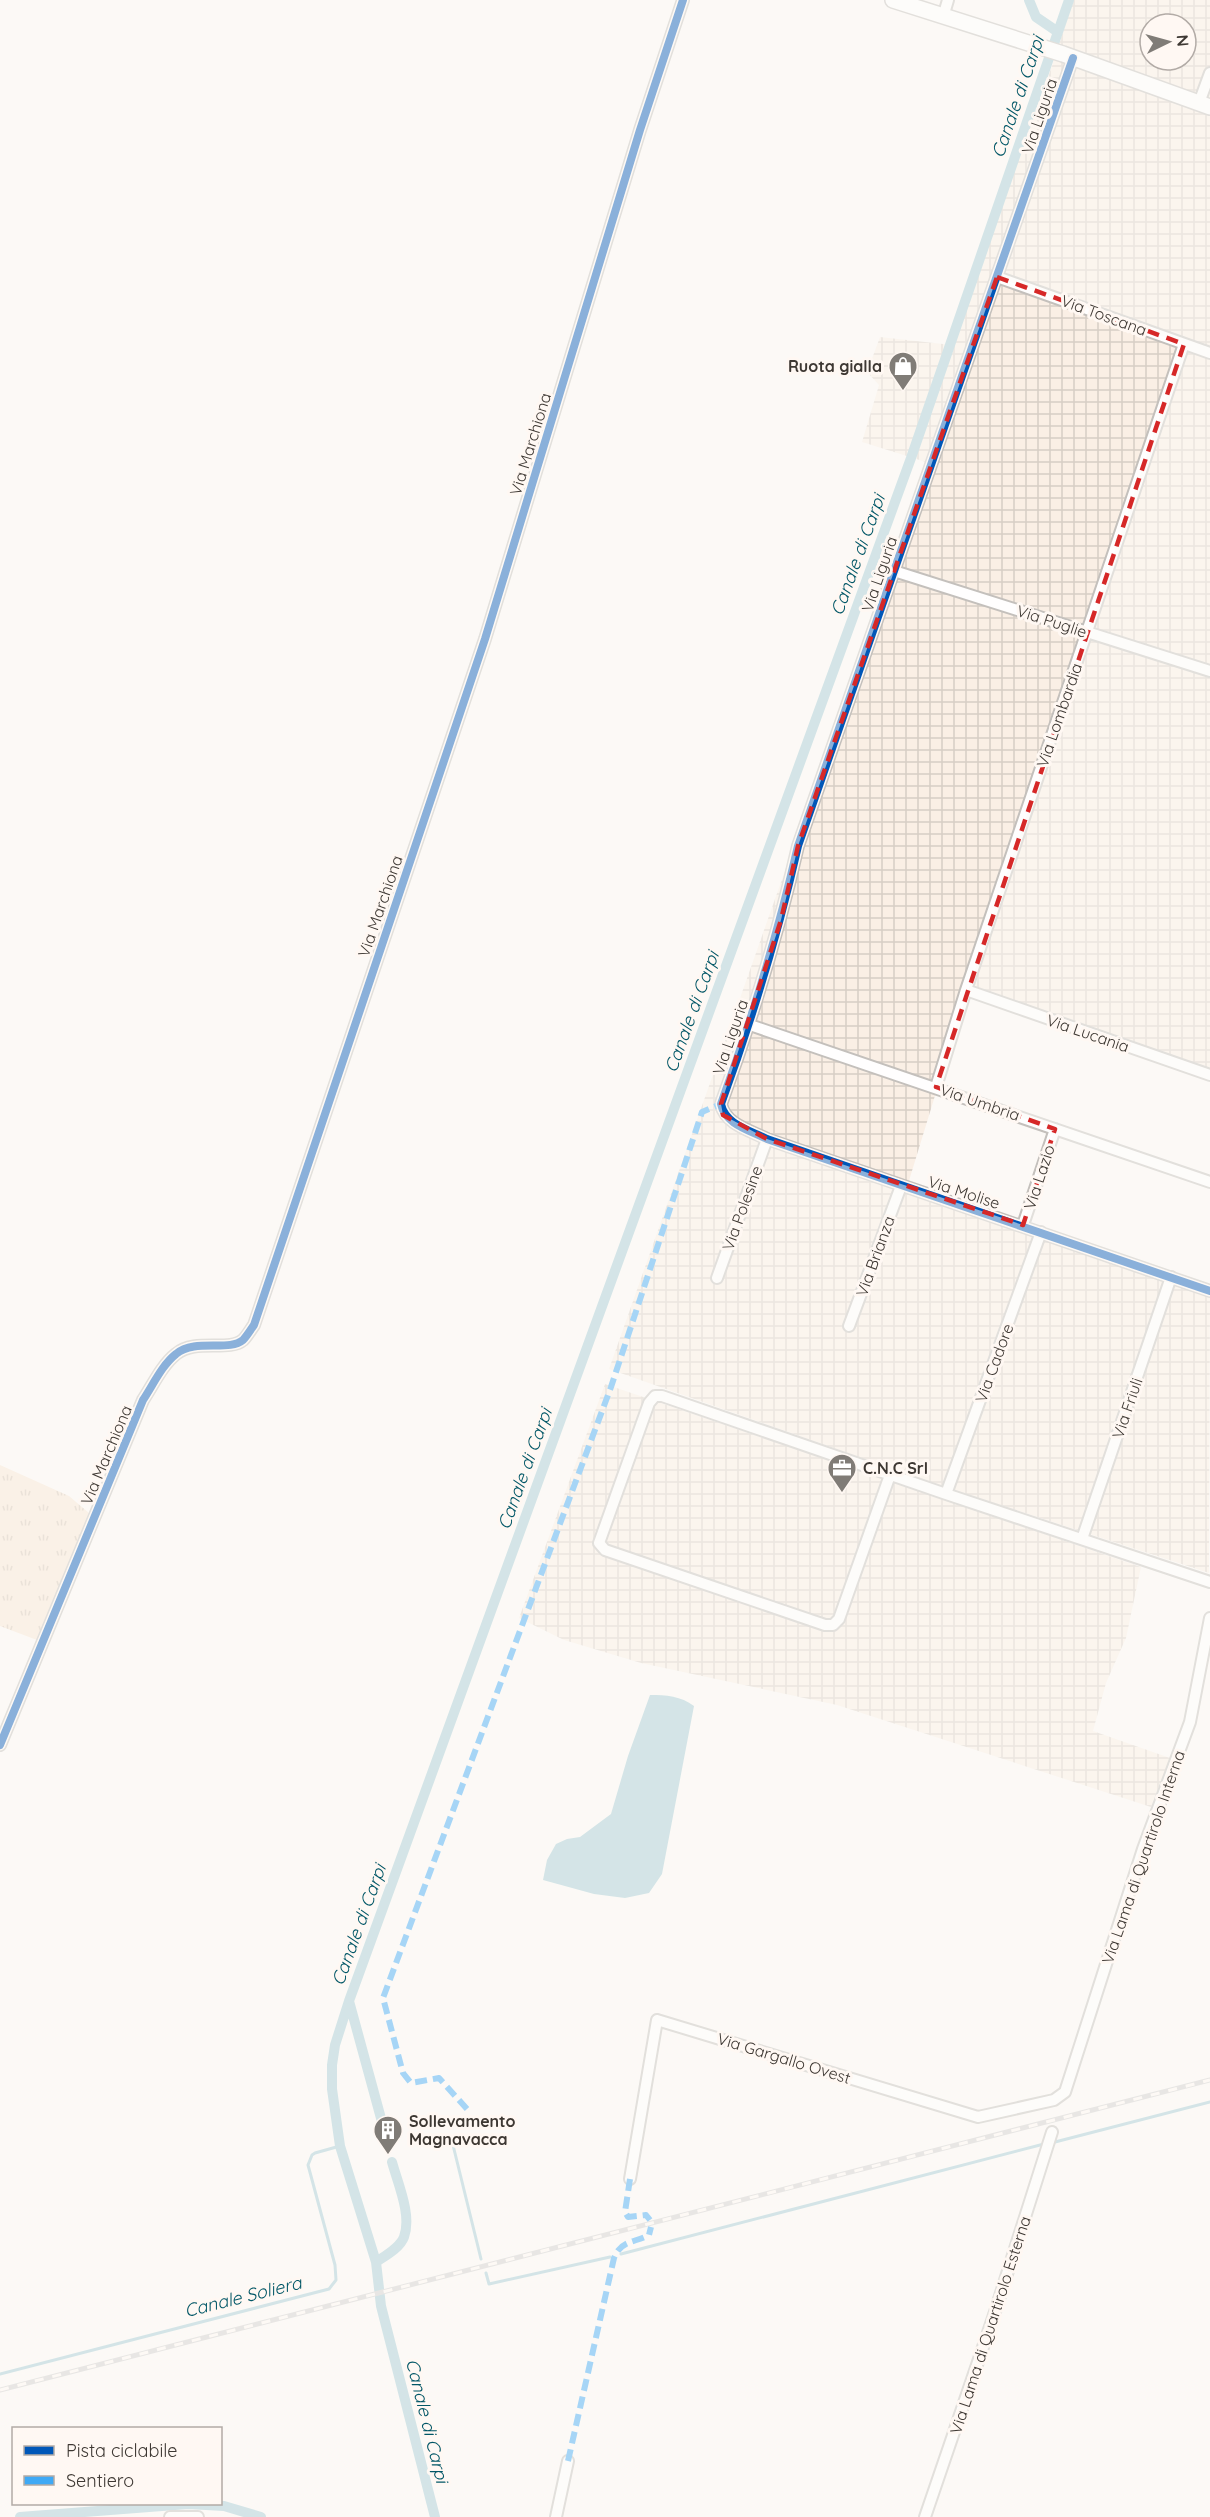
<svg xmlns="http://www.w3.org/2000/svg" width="1210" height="2517" font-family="Quicksand,sans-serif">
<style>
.industrial{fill:url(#industrial-grid);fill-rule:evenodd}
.park{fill:url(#park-tufts)}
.water{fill:#a4cbd4}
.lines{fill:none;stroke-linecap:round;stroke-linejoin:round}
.stream{stroke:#a4cbd4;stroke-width:3}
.canal{stroke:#a4cbd4;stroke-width:10}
.street-casing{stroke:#c4c0bc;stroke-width:14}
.secondary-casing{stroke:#c4c0bc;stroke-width:18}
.street{stroke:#fffefe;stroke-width:10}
.secondary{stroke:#fffefe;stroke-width:15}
.rail-casing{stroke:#d1cfcf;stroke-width:5}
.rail{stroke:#fff8f3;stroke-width:3;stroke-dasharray:9;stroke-linecap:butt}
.quiet{stroke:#3fa9f5;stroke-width:6;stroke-dasharray:12 6;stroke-linecap:butt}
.cycleway-casing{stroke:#fff8f3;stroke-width:11}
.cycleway{stroke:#0057b8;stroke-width:8}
.marked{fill:none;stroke:#d62828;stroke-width:4.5;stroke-dasharray:12 8;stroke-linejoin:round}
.labels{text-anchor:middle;stroke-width:6;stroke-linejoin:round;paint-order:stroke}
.street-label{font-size:16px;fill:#3e3833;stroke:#fff8f3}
.poi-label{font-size:16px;font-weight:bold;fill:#3e3833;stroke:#fff8f3;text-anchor:start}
.water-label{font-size:18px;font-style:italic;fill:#025767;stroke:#fff8f3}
</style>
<defs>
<pattern id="industrial-grid" width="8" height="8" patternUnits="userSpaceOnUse" patternTransform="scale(1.5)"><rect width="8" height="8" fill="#faefe5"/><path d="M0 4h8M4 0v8" fill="none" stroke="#d7cec5"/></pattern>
<pattern id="park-tufts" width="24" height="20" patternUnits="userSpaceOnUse" patternTransform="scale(1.5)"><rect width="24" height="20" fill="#f9e6d4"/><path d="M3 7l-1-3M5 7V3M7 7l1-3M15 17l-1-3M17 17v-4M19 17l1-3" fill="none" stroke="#d6c6b6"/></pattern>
</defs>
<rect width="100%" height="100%" fill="#fcf9f6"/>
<!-- industrial -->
<path class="industrial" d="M1073,0H1210V1072L967,991L908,1184L1210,1285L1209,1573L939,1485L609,1369L929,463L862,442L879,385L867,372L880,337L952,345L1052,66ZM1150,24H1186V60H1150Z
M605,1384L1141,1567L1126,1638L1106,1683L1093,1731L1170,1758L1151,1807L837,1705L641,1663L564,1640L519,1618Z"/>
<!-- park -->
<path class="park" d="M0,1465L69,1496L89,1513L44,1636L37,1640L0,1626Z"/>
<!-- water -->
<path class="water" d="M650,1695C666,1695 681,1696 694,1706L662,1874L649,1893L625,1898L594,1894L543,1880L547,1860L556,1844L567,1839L580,1837L611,1814L628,1756Z"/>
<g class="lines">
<!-- stream -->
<path class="stream" d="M451,2137L481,2259
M1055,2142L1210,2102
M621,2254L1044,2144
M486,2273L489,2284L610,2257
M0,2374L329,2289L336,2280L335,2265L308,2165L312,2155L315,2153L340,2146"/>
<!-- canal -->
<path class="canal" d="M1029,0L1036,17L1058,32
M349,2001L382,2122
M376,2262C385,2256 400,2248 404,2237C412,2215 398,2184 392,2162
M20,2517L188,2504L224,2506L261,2517
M435,2517L381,2306L376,2262L340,2146L332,2089V2065L335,2045L349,2001L911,458L1069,0"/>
<!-- street casing -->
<g class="street-casing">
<path id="street" d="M943,17L948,0
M1073,58L798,846C778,934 752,1019 721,1104C725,1124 749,1130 767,1139L1210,1291
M1199,103L1210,73
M997,277L1210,353
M894,571L1210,671
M966,990L1210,1075
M750,1025L1210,1182
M936,1087L966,990L1184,344
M1023,1225L1055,1129
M717,1278L767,1139
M849,1326L901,1186
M890,1475L839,1619L833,1625H825L605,1550L599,1543L649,1403L655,1396H662L946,1494L1210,1582
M946,1494L1041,1232
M1082,1539L1171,1277
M0,1745L143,1400C153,1385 162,1365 176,1354C195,1338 229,1352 243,1340C247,1336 251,1329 254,1325L485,639L640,130L683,0
M630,2179L657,2020L978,2117L1054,2100L1065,2092L1143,1849L1190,1722L1210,1618
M170,2517H198
M556,2517L568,2461
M925,2517L994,2315L1052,2132"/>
</g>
<!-- secondary casing -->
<g class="secondary-casing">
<path id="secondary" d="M893,0L1063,54L1210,107"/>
</g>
<!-- street -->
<use href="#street" class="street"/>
<!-- secondary -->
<use href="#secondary" class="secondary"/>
<!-- rail casing -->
<g class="rail-casing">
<path id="rail" d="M0,2390L1210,2080"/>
</g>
<!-- rail -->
<use href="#rail" class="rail"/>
<!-- quiet -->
<path class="quiet" d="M467,2109L439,2078L411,2083L403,2073L383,1998L611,1387L702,1112L721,1104
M630,2179L625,2212L628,2217L646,2215L650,2220
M568,2461L614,2258C621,2240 634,2243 649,2235L651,2227"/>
<!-- cycleway casing -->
<g class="cycleway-casing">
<path id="cycleway" d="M1073,58L798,846C778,934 752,1019 721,1104C725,1124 749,1130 767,1139L1210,1291
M0,1745L143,1400C153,1385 162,1365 176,1354C195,1338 229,1352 243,1340C247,1336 251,1329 254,1325L485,639L640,130L683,0"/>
</g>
<!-- cycleway -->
<use href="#cycleway" class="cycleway"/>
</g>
<!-- marked area -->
<path d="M0 0H1210V2517H0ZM997,277L1184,344L936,1087L1055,1129L1023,1225L767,1139L723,1115L721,1104L781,920L798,846Z" fill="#fcf9f6" fill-opacity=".55" fill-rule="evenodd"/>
<path class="marked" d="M997,277L1184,344L936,1087L1055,1129L1023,1225L767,1139L723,1115L721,1104L781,920L798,846Z"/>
<!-- icons -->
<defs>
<g id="shop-pin" transform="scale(1.5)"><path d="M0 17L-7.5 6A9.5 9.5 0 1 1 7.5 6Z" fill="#807c77" stroke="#fff8f3"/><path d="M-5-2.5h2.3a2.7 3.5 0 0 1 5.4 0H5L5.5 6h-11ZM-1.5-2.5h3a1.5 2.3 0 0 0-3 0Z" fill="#fff"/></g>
<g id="office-pin" transform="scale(1.5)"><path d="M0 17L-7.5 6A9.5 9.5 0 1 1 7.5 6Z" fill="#807c77" stroke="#fff8f3"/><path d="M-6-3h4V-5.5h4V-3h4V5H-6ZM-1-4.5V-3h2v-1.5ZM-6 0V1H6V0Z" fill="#fff"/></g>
<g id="building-pin" transform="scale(1.5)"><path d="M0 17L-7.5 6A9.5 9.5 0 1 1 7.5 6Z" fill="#807c77" stroke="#fff8f3"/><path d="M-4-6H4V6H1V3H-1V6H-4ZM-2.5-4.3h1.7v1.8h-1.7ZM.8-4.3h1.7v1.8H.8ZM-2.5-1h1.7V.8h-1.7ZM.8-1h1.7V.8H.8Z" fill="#fff"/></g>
</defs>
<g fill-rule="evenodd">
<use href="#shop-pin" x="903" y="366"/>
<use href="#office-pin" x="842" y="1468"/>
<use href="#building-pin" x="388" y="2130"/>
</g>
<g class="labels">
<!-- street labels -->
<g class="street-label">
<text transform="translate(1039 116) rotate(-71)" y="6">Via Liguria</text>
<text transform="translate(1104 315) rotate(20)" y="6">Via Toscana</text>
<text transform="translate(530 444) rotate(-73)" y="6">Via Marchiona</text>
<text transform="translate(879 574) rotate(-71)" y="6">Via Liguria</text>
<text transform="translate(1052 621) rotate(18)" y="6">Via Puglie</text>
<text transform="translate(1059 715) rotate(-71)" y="6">Via Lombardia</text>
<text transform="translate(380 906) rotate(-71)" y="6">Via Marchiona</text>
<text transform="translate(1088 1033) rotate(19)" y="6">Via Lucania</text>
<text transform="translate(730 1037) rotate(-71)" y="6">Via Liguria</text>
<text transform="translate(980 1102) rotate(19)" y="6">Via Umbria</text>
<text transform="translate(1039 1177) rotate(-72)" y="6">Via Lazio</text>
<text transform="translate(964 1192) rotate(18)" y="6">Via Molise</text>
<text transform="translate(742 1208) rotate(-70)" y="6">Via Polesine</text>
<text transform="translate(875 1256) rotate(-70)" y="6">Via Brianza</text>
<text transform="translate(994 1363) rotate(-70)" y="6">Via Cadore</text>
<text transform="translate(1127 1408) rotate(-71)" y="6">Via Friuli</text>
<text transform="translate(106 1455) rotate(-67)" y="6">Via Marchiona</text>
<text transform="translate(1143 1857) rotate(-71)" y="6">Via Lama di Quartirolo Interna</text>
<text transform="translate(784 2058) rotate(17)" y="6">Via Gargallo Ovest</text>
<text transform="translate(990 2325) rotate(-72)" y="6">Via Lama di Quartirolo Esterna</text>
</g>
<!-- poi labels -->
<g class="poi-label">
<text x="882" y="372" text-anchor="end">Ruota gialla</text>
<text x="863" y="1474">C.N.C Srl</text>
<text x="409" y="2127">Sollevamento<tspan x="409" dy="18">Magnavacca</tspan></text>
</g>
<!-- water labels -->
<g class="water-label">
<text transform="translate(1018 97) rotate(-71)" y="6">Canale di Carpi</text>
<text transform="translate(858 555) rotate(-70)" y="6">Canale di Carpi</text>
<text transform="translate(692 1012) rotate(-70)" y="6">Canale di Carpi</text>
<text transform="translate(525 1469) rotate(-70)" y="6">Canale di Carpi</text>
<text transform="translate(359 1925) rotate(-70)" y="6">Canale di Carpi</text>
<text transform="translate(243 2297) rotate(-14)" y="6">Canale Soliera</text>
<text transform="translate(427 2421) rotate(76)" y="6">Canale di Carpi</text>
</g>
</g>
<!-- legend -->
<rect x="12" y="2427" width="210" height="78" fill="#fff8f3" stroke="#b2aba6" stroke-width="1.5"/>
<rect x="24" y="2446" width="30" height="9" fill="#0057b8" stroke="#b2aba6" stroke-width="1.5"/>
<text x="66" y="2457" font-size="18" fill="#3e3833">Pista ciclabile</text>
<rect x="24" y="2476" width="30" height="9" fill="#3fa9f5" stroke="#b2aba6" stroke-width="1.5"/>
<text x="66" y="2487" font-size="18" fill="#3e3833">Sentiero</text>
<!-- north arrow -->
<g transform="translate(1168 42) rotate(85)"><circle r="28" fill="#fff8f3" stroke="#b2aba6" stroke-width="1.5"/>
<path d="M0-4.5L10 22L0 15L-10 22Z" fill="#807c77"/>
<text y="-9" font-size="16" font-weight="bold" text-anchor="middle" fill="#3e3833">N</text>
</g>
</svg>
